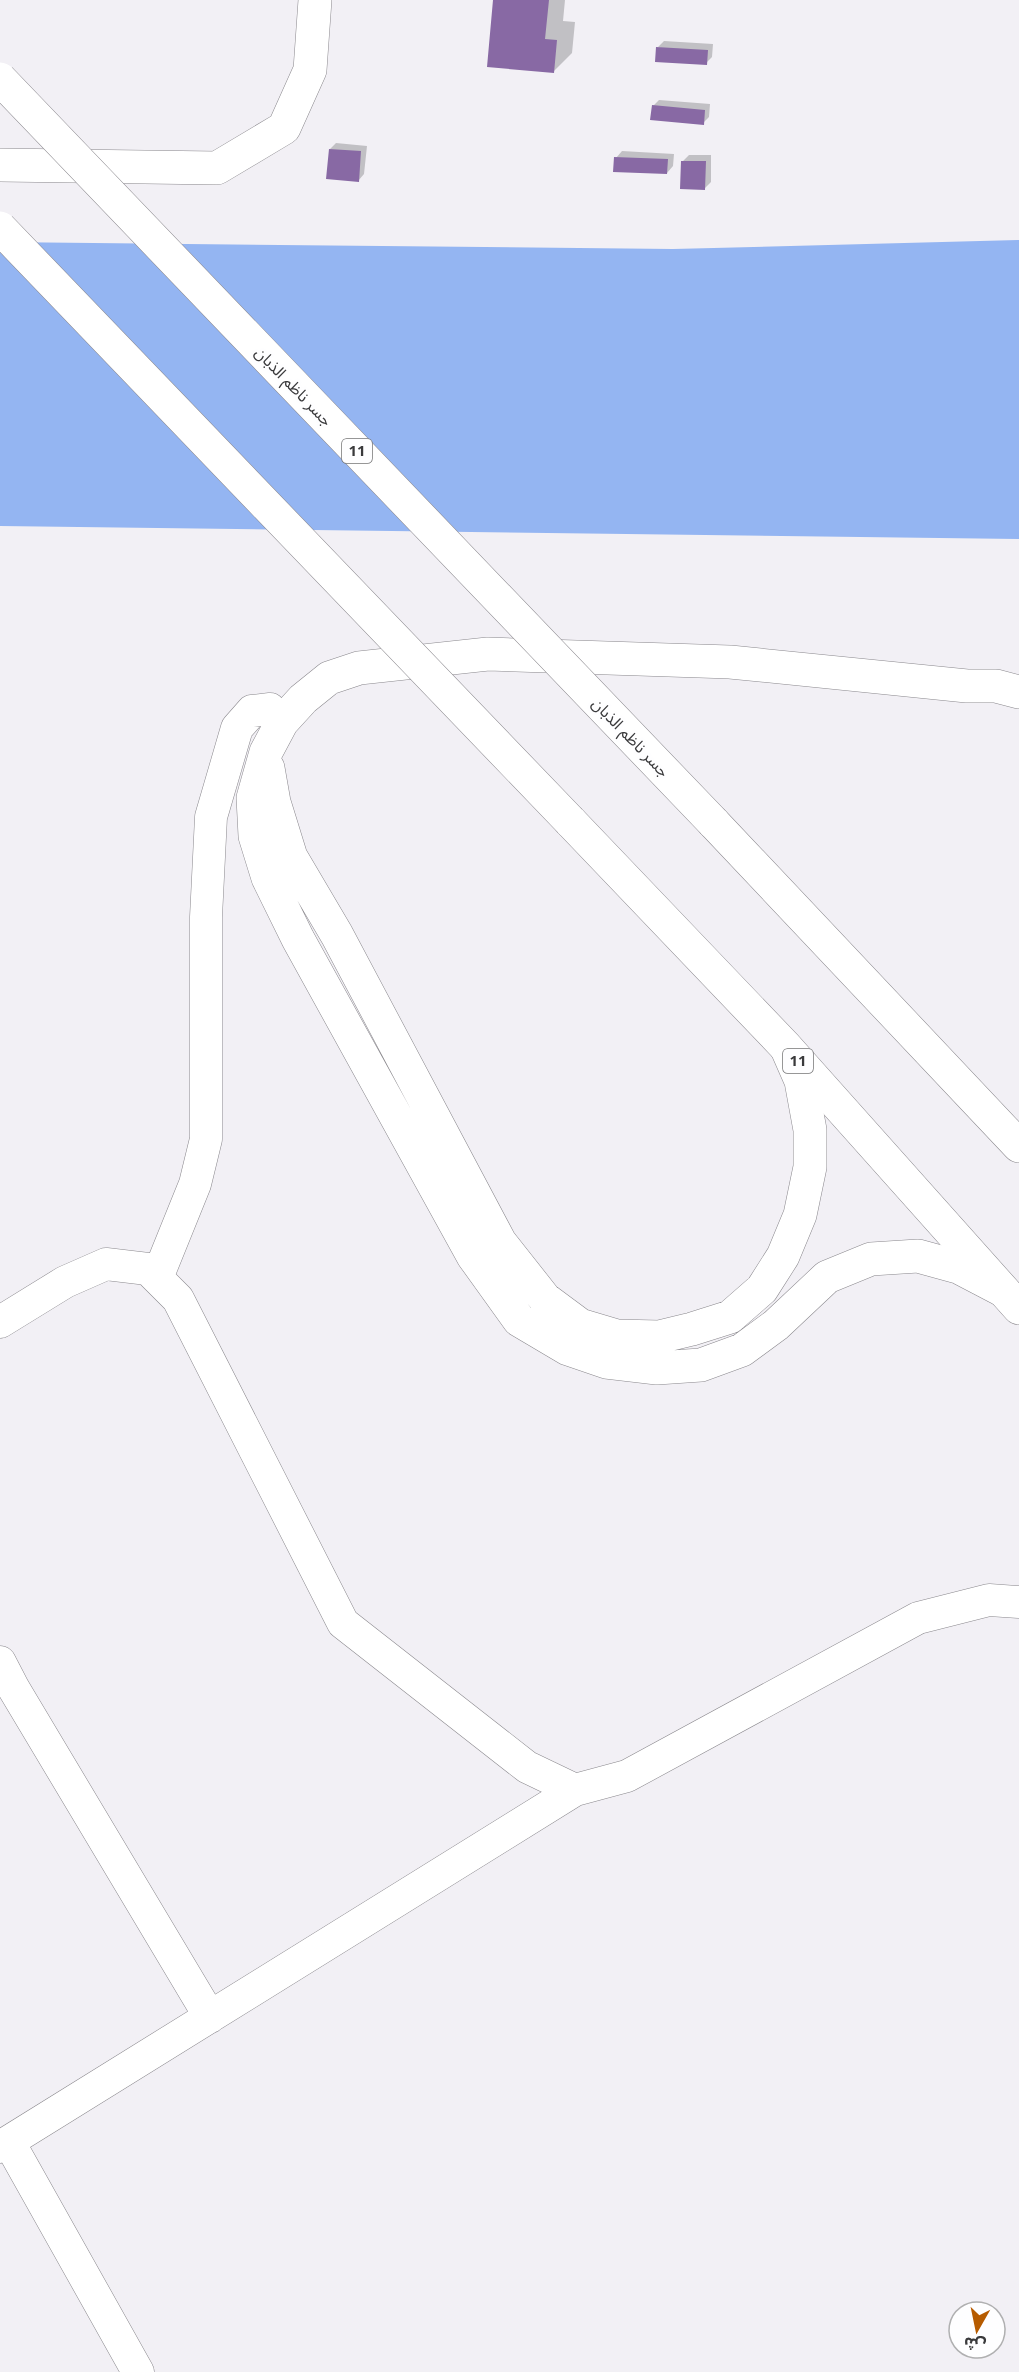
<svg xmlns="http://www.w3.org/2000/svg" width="1019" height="2372" font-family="'Open Sans','Noto Sans Arabic',sans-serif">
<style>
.water{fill:#94b5f2}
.shadow{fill:#0003}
.building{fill:#8869a4}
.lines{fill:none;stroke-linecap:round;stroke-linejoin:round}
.minor-casing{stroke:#8a888d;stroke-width:33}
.secondary-casing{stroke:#8a888d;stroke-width:34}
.trunk-casing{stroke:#8a888d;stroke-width:34}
.minor{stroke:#fff;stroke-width:32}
.secondary{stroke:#fff;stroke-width:33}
.trunk{stroke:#fff;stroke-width:33}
.trunk-bridge-casing{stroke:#8a888d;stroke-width:34;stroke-linecap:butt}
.trunk-bridge{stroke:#fff;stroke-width:33}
.labels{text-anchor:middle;stroke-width:6;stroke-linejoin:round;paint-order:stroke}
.shield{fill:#fefeff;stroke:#757576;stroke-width:1.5}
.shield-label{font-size:15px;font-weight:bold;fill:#3a3a3c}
.street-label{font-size:16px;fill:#3a3a3c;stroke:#fefeff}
</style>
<rect width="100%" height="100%" fill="#f2f0f5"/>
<!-- water -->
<path class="water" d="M1019,240V539L0,526V242L673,249Z"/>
<!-- shadow -->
<path class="shadow" d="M494,0H565L563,21L575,22L572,53L554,71Z
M664,41L713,44L712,57L706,63L658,47Z
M659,100L710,104L709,117L703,123L653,106Z
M336,143L367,146L364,174L358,181L330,149Z
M622,151L674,154L673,166L667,173L616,158Z
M689,155H711V182L705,188L683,161Z"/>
<!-- building -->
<path class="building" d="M493,0H549L545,39L557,40L554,73L487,67Z
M656,47L708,50L707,65L655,62Z
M652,105L705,110L704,125L650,120Z
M329,149L361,151L359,182L326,179Z
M614,157L668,159L667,174L613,172Z
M681,161H706L705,190L680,189Z"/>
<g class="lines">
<!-- minor casing -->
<g class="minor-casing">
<path id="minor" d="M157,1278L195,1184L206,1139V917L211,817L237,728L252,711L270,709L282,722
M0,1322L65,1282L106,1264L148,1269L178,1299L343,1623L527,1767L575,1790L627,1776L918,1618L989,1600L1019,1602
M0,1662L14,1689L210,2017
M9,2142L138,2372
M0,2147L575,1790"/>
</g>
<!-- secondary casing -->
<g class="secondary-casing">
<path id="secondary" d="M268,768L274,802L291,857L337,935L500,1242L545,1299L580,1325L617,1336L659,1337L692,1329L730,1317L762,1289L783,1256L800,1215L810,1167V1130L801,1081L787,1049
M1002,1290L958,1267L918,1256L871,1259L827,1277L776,1325L742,1350L701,1365L657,1368L606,1362L568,1349L519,1320L473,1256L298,939L268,878L255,836L253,798L266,752L282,722L303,699L329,678L359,668L488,654L730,662L967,686H996L1019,692"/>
</g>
<!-- trunk casing -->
<g class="trunk-casing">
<path id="trunk" d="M0,165L217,168L284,128L310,70L315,0
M570,821L786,1047L1019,1308
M713,822L1019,1146"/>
</g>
<!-- minor -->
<use href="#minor" class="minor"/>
<!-- secondary -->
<use href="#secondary" class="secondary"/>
<!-- trunk -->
<use href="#trunk" class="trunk"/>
<!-- trunk-bridge casing -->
<g class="trunk-bridge-casing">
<path id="trunk-bridge" d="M0,79L713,822
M0,228L570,821"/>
</g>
<!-- trunk-bridge -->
<use href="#trunk-bridge" class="trunk-bridge"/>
</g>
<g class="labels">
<!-- shield labels -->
<g class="shield">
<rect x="342" y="439" width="30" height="24" rx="4.5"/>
<rect x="783" y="1049" width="30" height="24" rx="4.5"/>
</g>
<g class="shield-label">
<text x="357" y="456">11</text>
<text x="798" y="1066">11</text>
</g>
<!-- street labels -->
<g class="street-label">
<text transform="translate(294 386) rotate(46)" y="6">جسر ناظم الذبان</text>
<text transform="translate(631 737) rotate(46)" y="6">جسر ناظم الذبان</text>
</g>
</g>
<!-- north arrow -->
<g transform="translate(977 2330) rotate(189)"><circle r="28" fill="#fefeff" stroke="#b0b0b1" stroke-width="1.5"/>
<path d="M0-4.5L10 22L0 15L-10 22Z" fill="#b65b00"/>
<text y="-9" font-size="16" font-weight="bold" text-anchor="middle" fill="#3a3a3c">ش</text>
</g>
</svg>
